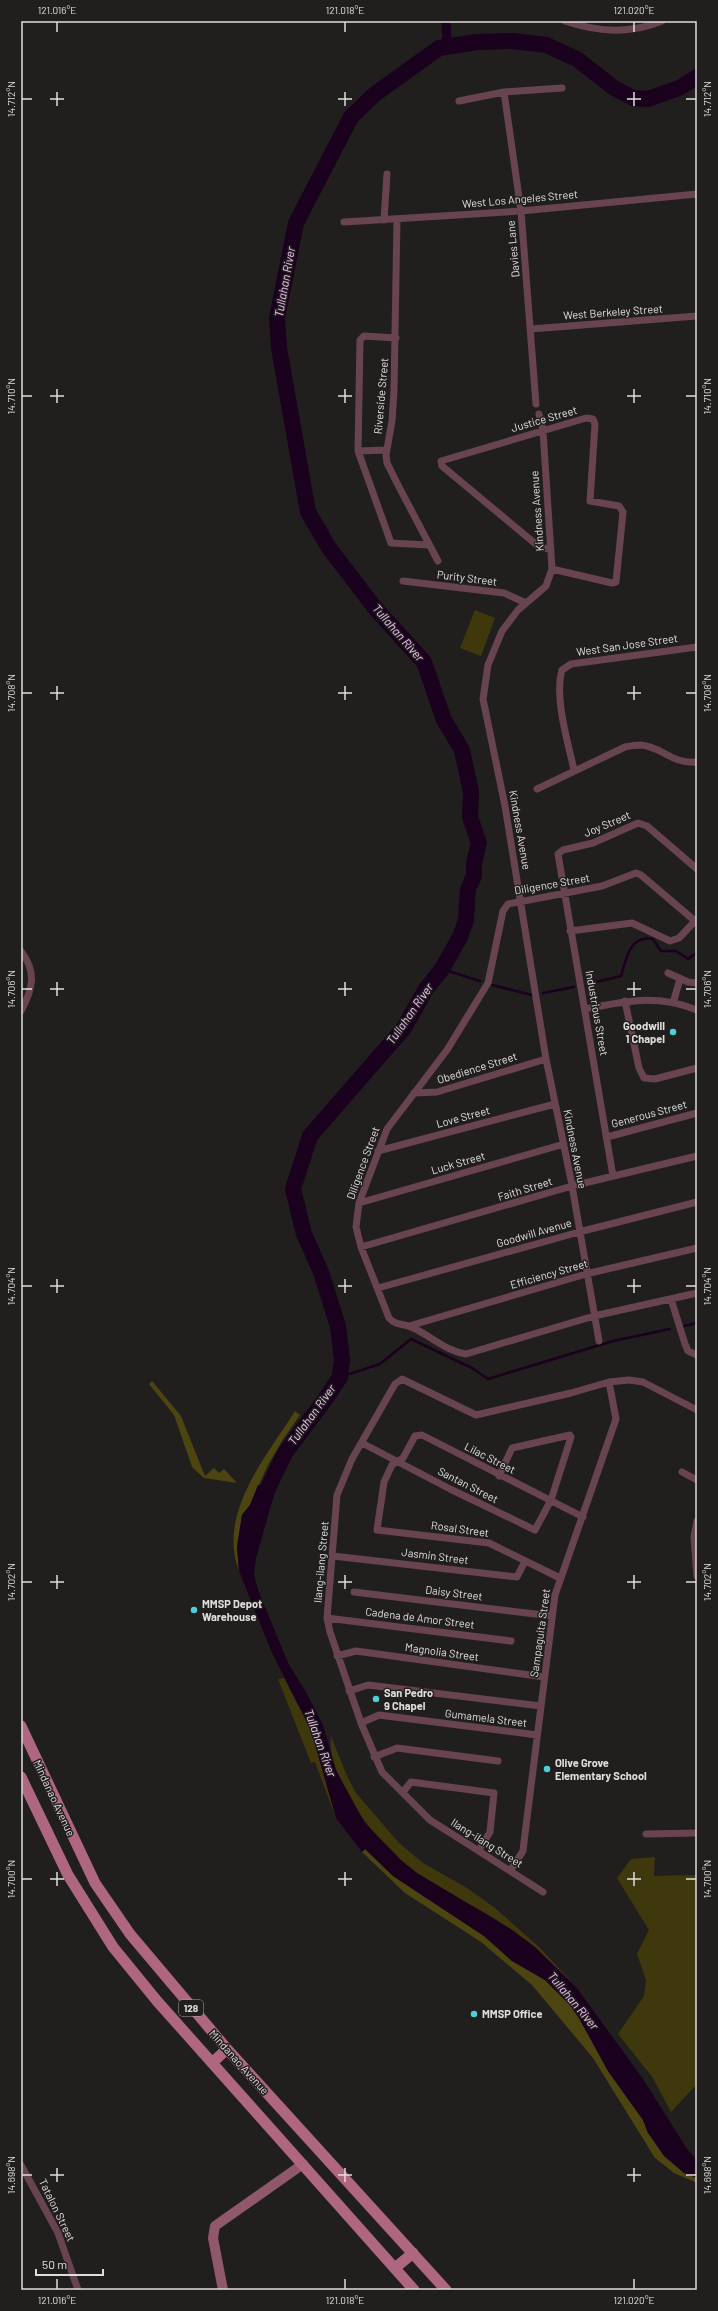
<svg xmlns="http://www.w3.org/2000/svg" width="718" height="2311" font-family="Barlow,sans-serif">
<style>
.green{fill:#3f380d}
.forest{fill:#4c4411}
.water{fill:#1a011d}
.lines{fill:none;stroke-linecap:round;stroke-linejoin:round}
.stream{stroke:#1a011d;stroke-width:2.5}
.canal{stroke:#1a011d;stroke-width:9}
.river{stroke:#1a011d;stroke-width:16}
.street{stroke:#684450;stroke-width:7}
.secondary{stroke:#90586b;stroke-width:10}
.primary{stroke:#af6680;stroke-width:11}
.ticks{fill:none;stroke:#e0dedd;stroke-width:1.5}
.poi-dot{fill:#52ccd5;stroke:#211e1e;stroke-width:1.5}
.labels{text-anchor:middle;stroke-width:3;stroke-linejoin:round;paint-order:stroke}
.shield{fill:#211e1e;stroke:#a7a4a4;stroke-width:1}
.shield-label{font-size:10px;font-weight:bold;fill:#e0dedd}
.street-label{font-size:11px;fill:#e0dedd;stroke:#211e1e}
.poi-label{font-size:11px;font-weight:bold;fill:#e0dedd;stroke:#211e1e;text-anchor:start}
.water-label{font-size:12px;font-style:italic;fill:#f2c1f5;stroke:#211e1e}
.neatline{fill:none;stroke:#e0dedd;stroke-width:1.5}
.ticks-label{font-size:10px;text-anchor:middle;fill:#e0dedd}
</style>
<rect width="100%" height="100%" fill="#211e1e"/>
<!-- green -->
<path class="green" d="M475,610L495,618L481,656L460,648Z
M284,1678L311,1730L336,1818L315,1762L311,1763L278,1679Z
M331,1736L347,1776L356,1793L399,1843L423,1863L467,1888L495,1908L540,1948L576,1987C555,1967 534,1946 510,1929C481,1908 447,1894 417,1873C388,1852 364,1825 348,1793C337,1774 329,1759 331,1736Z
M655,1857L654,1876L697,1875V2084L671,2112L653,2078L618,2034L644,1996L646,1980L637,1954L649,1930L617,1878L631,1859Z"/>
<!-- forest -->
<path class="forest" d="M152,1381L181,1416L205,1476L214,1468L219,1473L224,1469L237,1483L204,1478L192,1467L174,1415L149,1384Z
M295,1411L300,1415L282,1441L268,1465L250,1505L242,1515L237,1547L239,1571C217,1514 266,1457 295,1411Z
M365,1849L393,1876L484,1936L512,1961L545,1980L570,2005L579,2018L608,2071L643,2120L648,2133L684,2173L697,2178V2183L674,2173L655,2158L593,2058L532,1985L481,1942L405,1893L362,1852Z"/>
<!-- water -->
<path class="water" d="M258,1485L276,1488L256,1558L254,1574L258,1590L288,1663L306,1692L323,1725L336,1770L364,1822L401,1860L417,1873L511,1929L535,1947L576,1987L643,2079L687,2149L697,2160V2178L684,2173L664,2156L648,2133L643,2120L608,2071L579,2018L570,2005L545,1980L512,1961L484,1936L393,1876L365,1849L362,1852L336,1818L311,1730L272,1653L239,1571L237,1547L242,1515L250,1505Z"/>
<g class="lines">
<!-- stream -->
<path class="stream" d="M442,969L480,981
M588,984L621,976C627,958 629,935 653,939L661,951H676L688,959L697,953
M492,985L532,995
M543,993L574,987
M684,1326L697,1323
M340,1377L380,1364L411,1339L472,1368L488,1379L613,1341L670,1329"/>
<!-- canal -->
<path class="canal" d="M446,21L447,46"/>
<!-- river -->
<path class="river" d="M260,1505L285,1453L324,1401L340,1377L342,1360L338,1326L321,1272L304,1234L293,1189L310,1136L404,1028L426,989L442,969L460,937L466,920L468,889L474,876V863L479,843L470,817L471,792L462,750L444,720L424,662L375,608L329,548L308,512L279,348L277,318L296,223L351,117L375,94L439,48L477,42L513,41L546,45L577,59L614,88L633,98L648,99L679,88L697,77"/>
<!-- street -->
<path class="street" d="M565,21C597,32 631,34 662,21
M504,92L521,211L536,404
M459,101L504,92L562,88
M397,219L394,391L392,421L386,455L387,463L399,487L438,561
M384,220L387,174
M344,222L521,211L697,194
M531,329L697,316
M396,338L364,336L360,340L358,451L391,543L428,545
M539,414L543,431L552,569L546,586L518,610L502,631L488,665L483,699L505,806L546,1059L571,1180L599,1341
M358,451L387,450
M551,550L538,546L442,466L441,461L586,418L593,419L595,424L590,501L619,506L623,512L616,582L612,583L552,569
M403,581L504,593L526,603
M574,770C568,742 554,698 562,670L571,664L697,647
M537,789L625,747C630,746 636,745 641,745C663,747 671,764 697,762
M695,921L641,875L636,873L602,886L508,904L503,911L488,983L447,1050L387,1129L359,1203L356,1227L361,1247L389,1318C396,1326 402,1323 411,1327C430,1335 445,1351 466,1354L594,1316L697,1293
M570,931L632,923L670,941L679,938L697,919
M21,951C37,972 33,989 21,1011
M668,973L688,982L697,983
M625,1001L639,1068L644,1078L655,1079L697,1068
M673,1003L680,979
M585,1009C625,1001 657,994 697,1010
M414,1093L437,1092L546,1059
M607,1137L697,1113
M378,1151L555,1104
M613,1176L558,854L563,850L593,843L638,823L647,826L697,869
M359,1203L564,1144
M361,1247L572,1186L697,1156
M378,1288L579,1232L697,1202
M671,1299L685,1344L688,1351L697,1355
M409,1326L586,1274L697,1248
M362,1443L450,1489L535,1530L551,1500L571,1437L570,1435L512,1448L499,1476
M682,1472L697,1480
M697,1521L694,1537L697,1576
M333,1556L517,1577L525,1561
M560,1578L489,1543L377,1530L384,1482L392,1465L403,1458L415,1436L422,1435L583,1517
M354,1592L552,1616
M327,1618L511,1641
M337,1656L356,1651L544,1677
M349,1691L368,1685L541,1706
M361,1723L379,1715L537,1735
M374,1757L397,1748L498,1761
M403,1792L411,1782L494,1793L490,1832L479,1850
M646,1834L697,1833
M510,1871L523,1851L524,1842L555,1595L616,1419L609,1382
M543,1892L430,1820L382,1772L361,1723L330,1632L327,1618L337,1495L352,1459L395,1384L402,1379L476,1415L571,1393L609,1382L629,1380L643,1382L697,1410
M21,2165L58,2233L78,2290"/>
<!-- secondary -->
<path class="secondary" d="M223,2290L213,2238L215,2226L303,2164"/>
<!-- primary -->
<path class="primary" d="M21,1726L95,1883L130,1934L227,2049L446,2290
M21,1777L68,1875L113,1947L157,2001L414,2290
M212,2063L227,2049
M395,2268L413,2253"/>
</g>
<!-- ticks -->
<path class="ticks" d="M57,22V32M345,22V32M634,22V32M57,92V106M345,92V106M634,92V106M22,99H32M50,99H64M338,99H352M627,99H641M686,99H696M57,389V403M345,389V403M634,389V403M22,396H32M50,396H64M338,396H352M627,396H641M686,396H696M57,686V700M345,686V700M634,686V700M22,693H32M50,693H64M338,693H352M627,693H641M686,693H696M57,982V996M345,982V996M634,982V996M22,989H32M50,989H64M338,989H352M627,989H641M686,989H696M57,1279V1293M345,1279V1293M634,1279V1293M22,1286H32M50,1286H64M338,1286H352M627,1286H641M686,1286H696M57,1575V1589M345,1575V1589M634,1575V1589M22,1582H32M50,1582H64M338,1582H352M627,1582H641M686,1582H696M57,1872V1886M345,1872V1886M634,1872V1886M22,1879H32M50,1879H64M338,1879H352M627,1879H641M686,1879H696M57,2168V2182M345,2168V2182M634,2168V2182M22,2175H32M50,2175H64M338,2175H352M627,2175H641M686,2175H696M57,2279V2289M345,2279V2289M634,2279V2289"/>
<!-- markers -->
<g class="poi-dot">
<circle cx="673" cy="1032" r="4"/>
<circle cx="194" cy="1610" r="4"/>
<circle cx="376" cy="1699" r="4"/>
<circle cx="547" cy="1769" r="4"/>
<circle cx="474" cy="2014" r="4"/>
</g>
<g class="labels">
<!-- shield labels -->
<rect class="shield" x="179" y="2000" width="24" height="16" rx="3"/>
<g class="shield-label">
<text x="191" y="2012">128</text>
</g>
<!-- street labels -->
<g class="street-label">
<text transform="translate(520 199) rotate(-5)" y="4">West Los Angeles Street</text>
<text transform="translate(513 249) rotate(-95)" y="4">Davies Lane</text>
<text transform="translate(613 312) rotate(-4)" y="4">West Berkeley Street</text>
<text transform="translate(381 396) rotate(-85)" y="4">Riverside Street</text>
<text transform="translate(544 419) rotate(-16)" y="4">Justice Street</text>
<text transform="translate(537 511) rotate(-94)" y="4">Kindness Avenue</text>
<text transform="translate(467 578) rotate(7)" y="4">Purity Street</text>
<text transform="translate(627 645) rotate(-8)" y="4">West San Jose Street</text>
<text transform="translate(607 824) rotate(-23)" y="4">Joy Street</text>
<text transform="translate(520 830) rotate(80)" y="4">Kindness Avenue</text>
<text transform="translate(552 884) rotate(-10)" y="4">Diligence Street</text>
<text transform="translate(597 1013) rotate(80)" y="4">Industrious Street</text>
<text transform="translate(477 1068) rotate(-17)" y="4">Obedience Street</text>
<text transform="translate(649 1114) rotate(-15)" y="4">Generous Street</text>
<text transform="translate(463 1117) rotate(-15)" y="4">Love Street</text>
<text transform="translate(575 1149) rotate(79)" y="4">Kindness Avenue</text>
<text transform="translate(363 1163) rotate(-70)" y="4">Diligence Street</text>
<text transform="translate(458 1163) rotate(-16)" y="4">Luck Street</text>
<text transform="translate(525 1189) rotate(-17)" y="4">Faith Street</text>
<text transform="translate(534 1233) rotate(-16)" y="4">Goodwill Avenue</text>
<text transform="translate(549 1274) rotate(-16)" y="4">Efficiency Street</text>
<text transform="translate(490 1458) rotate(27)" y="4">Lilac Street</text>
<text transform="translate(468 1485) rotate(27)" y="4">Santan Street</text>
<text transform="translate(460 1529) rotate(8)" y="4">Rosal Street</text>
<text transform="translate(435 1556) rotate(7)" y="4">Jasmin Street</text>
<text transform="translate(321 1562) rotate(-85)" y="4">Ilang-ilang Street</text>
<text transform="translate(454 1593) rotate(7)" y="4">Daisy Street</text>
<text transform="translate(420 1618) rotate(7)" y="4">Cadena de Amor Street</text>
<text transform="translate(540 1633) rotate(-82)" y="4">Sampaguita Street</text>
<text transform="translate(442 1652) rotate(8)" y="4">Magnolia Street</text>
<text transform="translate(486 1718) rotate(7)" y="4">Gumamela Street</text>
<text transform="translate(54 1798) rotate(65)" y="4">Mindanao Avenue</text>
<text transform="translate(487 1843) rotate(32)" y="4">Ilang-ilang Street</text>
<text transform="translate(239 2062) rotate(48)" y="4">Mindanao Avenue</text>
<text transform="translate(57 2210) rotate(64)" y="4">Tatalon Street</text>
</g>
<!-- poi labels -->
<g class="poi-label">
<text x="665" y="1030" text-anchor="end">Goodwill<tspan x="665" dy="13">1 Chapel</tspan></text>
<text x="202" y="1608">MMSP Depot<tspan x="202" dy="13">Warehouse</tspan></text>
<text x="384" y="1697">San Pedro<tspan x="384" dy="13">9 Chapel</tspan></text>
<text x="555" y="1767">Olive Grove<tspan x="555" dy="13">Elementary School</tspan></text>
<text x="482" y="2018">MMSP Office</text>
</g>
<!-- water labels -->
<g class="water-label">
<text transform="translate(285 282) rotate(-80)" y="4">Tullahan River</text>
<text transform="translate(398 633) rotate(49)" y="4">Tullahan River</text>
<text transform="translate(410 1014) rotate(-55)" y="4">Tullahan River</text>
<text transform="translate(312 1415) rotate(-54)" y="4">Tullahan River</text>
<text transform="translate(320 1743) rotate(70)" y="4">Tullahan River</text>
<text transform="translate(573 2001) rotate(50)" y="4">Tullahan River</text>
</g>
</g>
<!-- border -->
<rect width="718" height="2311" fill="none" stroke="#211e1e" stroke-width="44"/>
<!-- scale -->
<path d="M36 2269v6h67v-6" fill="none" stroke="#e0dedd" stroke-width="2"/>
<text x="42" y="2269" font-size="12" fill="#e0dedd" stroke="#211e1e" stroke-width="3" paint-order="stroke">50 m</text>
<rect x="22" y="22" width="674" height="2267" class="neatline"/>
<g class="ticks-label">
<text x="57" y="14">121.016°E</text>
<text x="345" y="14">121.018°E</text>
<text x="634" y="14">121.020°E</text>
<text transform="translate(11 99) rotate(-90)" y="4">14.712°N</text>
<text transform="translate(707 99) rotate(-90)" y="4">14.712°N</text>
<text transform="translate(11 396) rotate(-90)" y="4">14.710°N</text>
<text transform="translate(707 396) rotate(-90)" y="4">14.710°N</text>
<text transform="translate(11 693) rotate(-90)" y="4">14.708°N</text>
<text transform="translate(707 693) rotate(-90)" y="4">14.708°N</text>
<text transform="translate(11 989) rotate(-90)" y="4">14.706°N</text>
<text transform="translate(707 989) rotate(-90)" y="4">14.706°N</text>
<text transform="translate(11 1286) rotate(-90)" y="4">14.704°N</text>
<text transform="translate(707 1286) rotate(-90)" y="4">14.704°N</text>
<text transform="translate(11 1582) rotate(-90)" y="4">14.702°N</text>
<text transform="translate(707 1582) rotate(-90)" y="4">14.702°N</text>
<text transform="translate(11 1879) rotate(-90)" y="4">14.700°N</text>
<text transform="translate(707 1879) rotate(-90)" y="4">14.700°N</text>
<text transform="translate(11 2175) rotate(-90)" y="4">14.698°N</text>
<text transform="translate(707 2175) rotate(-90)" y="4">14.698°N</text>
<text x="57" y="2304">121.016°E</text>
<text x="345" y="2304">121.018°E</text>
<text x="634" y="2304">121.020°E</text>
</g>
</svg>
